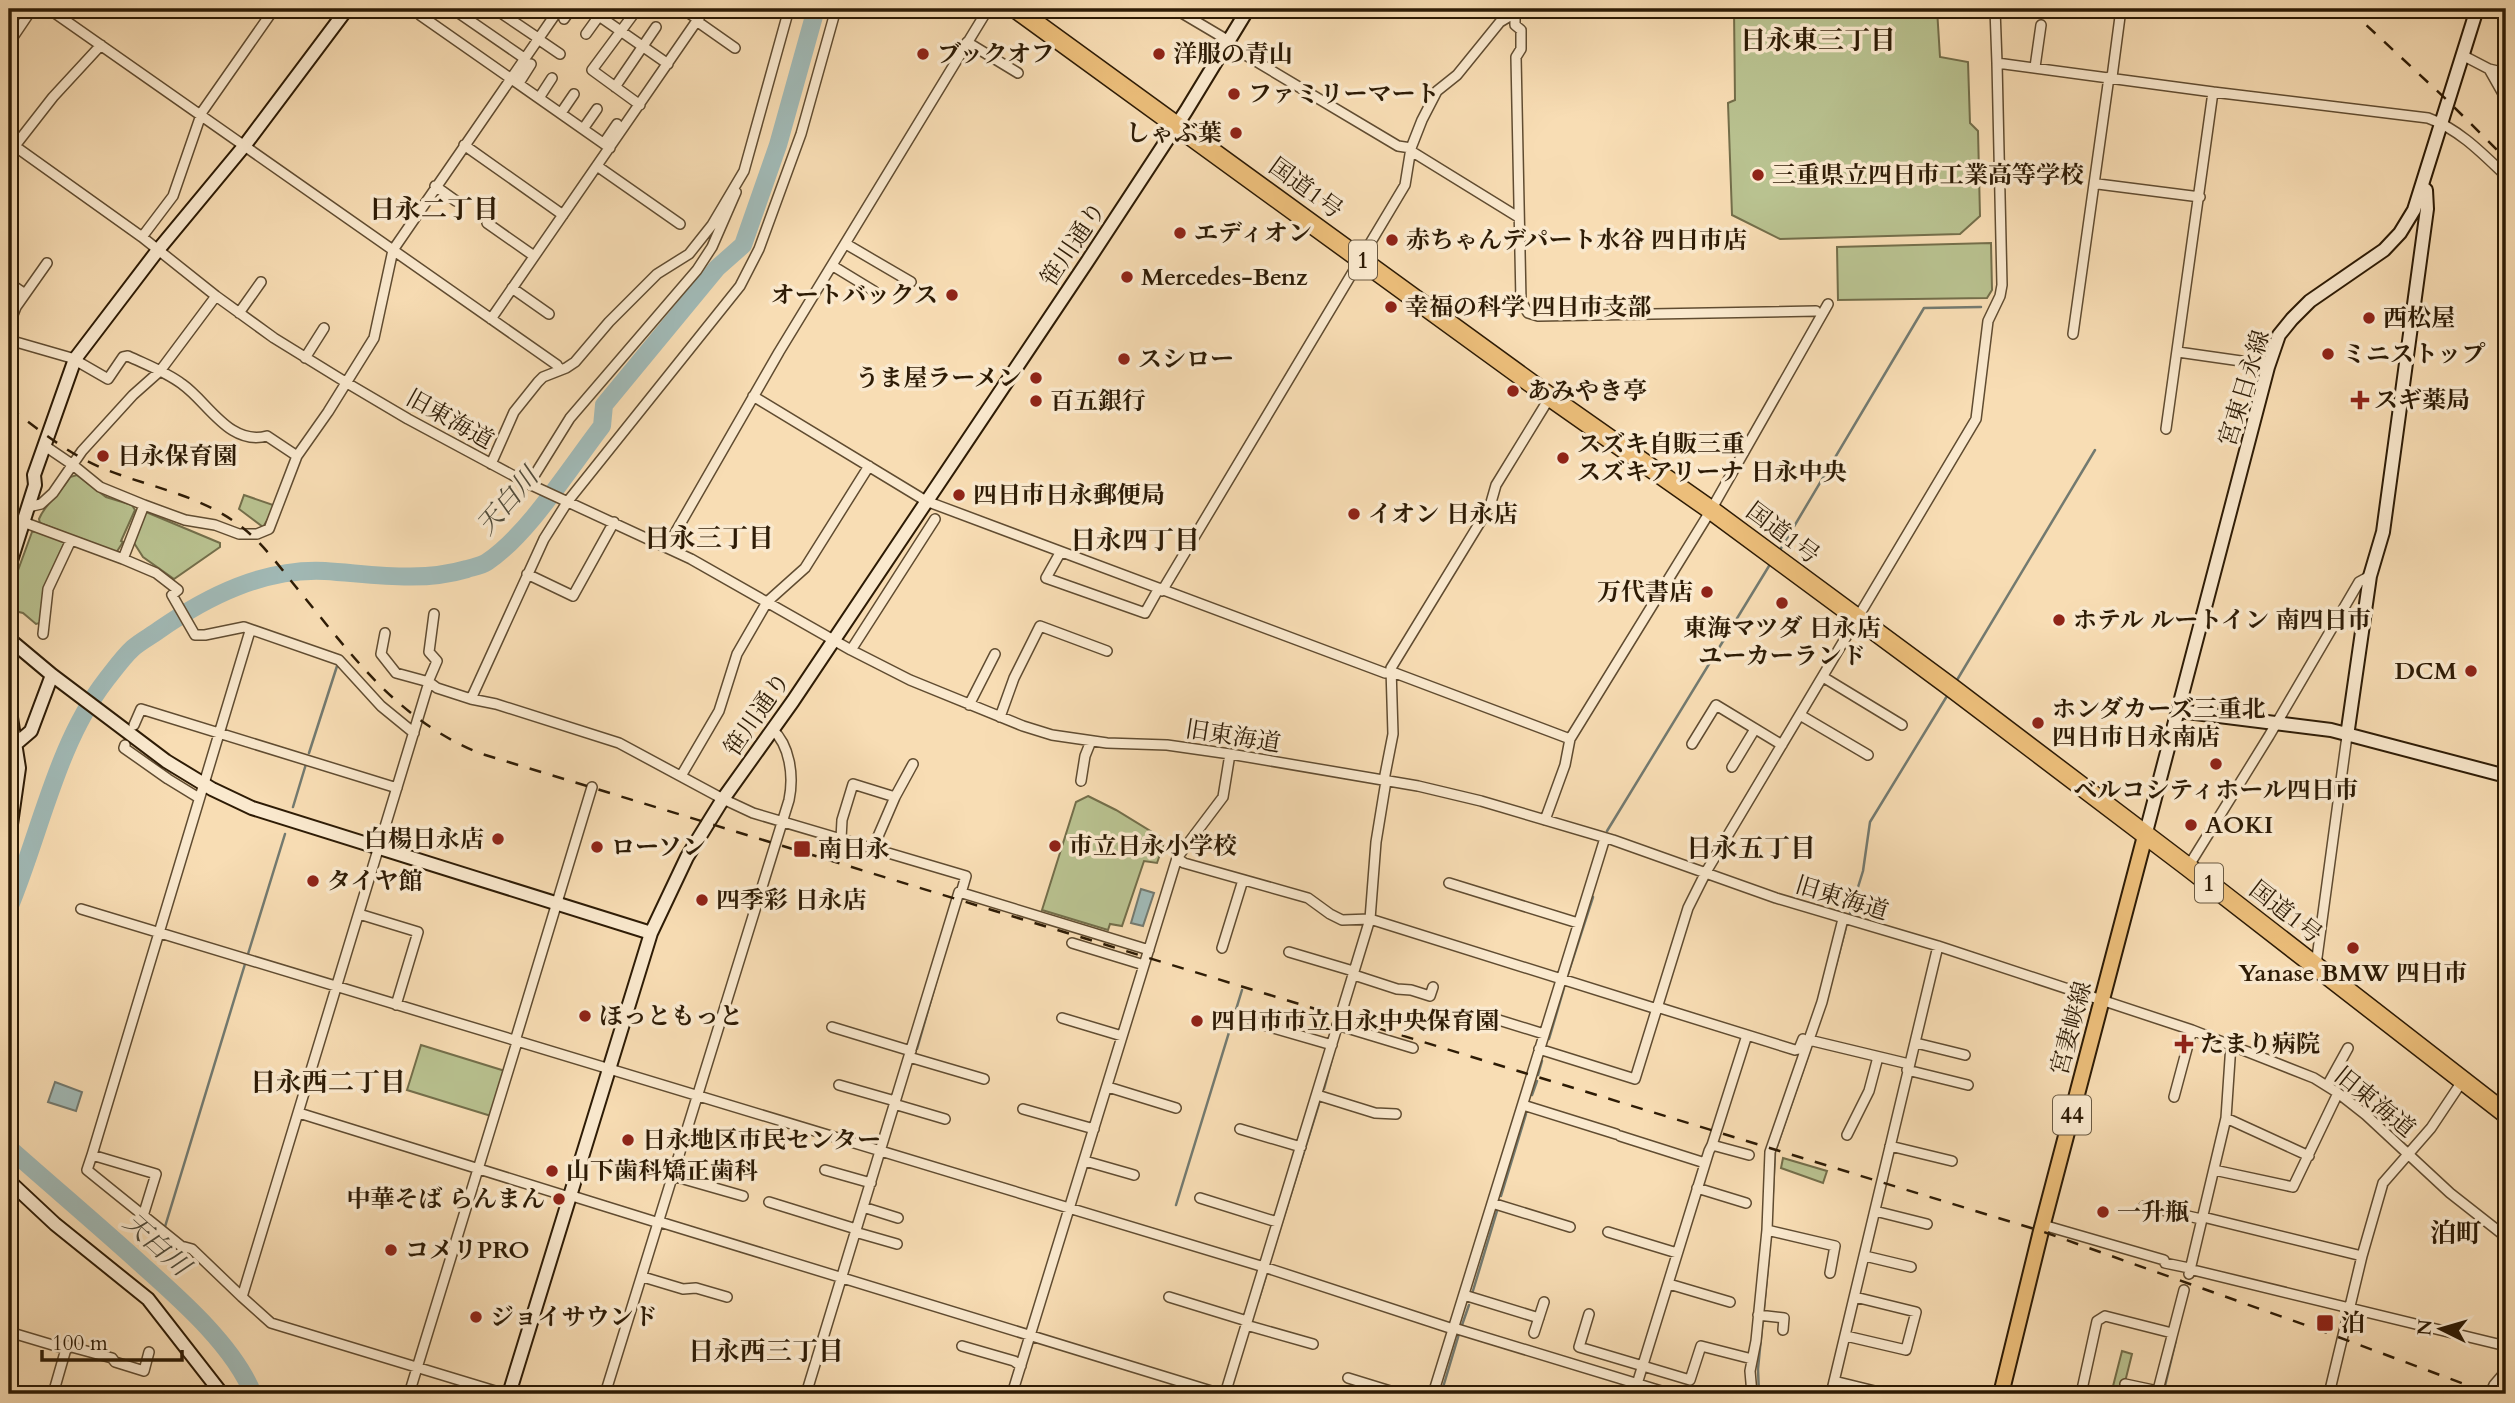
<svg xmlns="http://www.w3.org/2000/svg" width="2515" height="1403" font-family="Cardo,'Noto Serif JP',serif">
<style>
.green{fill:#b9c290;stroke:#736e4a;stroke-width:2}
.water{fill:#a1bab7;stroke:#737a70;stroke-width:2}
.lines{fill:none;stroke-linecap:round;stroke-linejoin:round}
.stream{stroke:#737a70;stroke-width:2.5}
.river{stroke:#a1bab7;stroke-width:18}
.street-casing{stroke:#604c31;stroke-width:12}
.secondary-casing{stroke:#2d1b05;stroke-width:16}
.primary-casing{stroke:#2d1b05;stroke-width:18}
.highway-casing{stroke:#2d1b05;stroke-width:21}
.street{stroke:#fae9ce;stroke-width:9}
.secondary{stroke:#fae9ce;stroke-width:12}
.primary{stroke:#ecbe7a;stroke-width:14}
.highway{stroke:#ecbe7a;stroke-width:18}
.rail{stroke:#2d1b05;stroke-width:2.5;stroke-dasharray:12 12;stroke-linecap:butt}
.poi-dot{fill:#8f2418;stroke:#fae9ce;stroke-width:2.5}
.labels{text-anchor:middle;stroke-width:7;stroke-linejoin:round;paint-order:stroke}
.shield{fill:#fae9ce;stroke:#6a5941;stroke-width:2}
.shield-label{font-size:23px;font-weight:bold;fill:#2d1b05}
.poi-label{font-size:24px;font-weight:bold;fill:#2d1b05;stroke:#fae9ce;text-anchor:start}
.street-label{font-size:24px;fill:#2d1b05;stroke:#fae9ce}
.neighbourhood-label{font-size:26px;font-weight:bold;fill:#2d1b05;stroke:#fae9ce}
.water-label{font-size:26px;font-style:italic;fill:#504b3a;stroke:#fae9ce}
</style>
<rect width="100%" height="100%" fill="#f8ddb4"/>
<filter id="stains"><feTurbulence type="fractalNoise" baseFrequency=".00286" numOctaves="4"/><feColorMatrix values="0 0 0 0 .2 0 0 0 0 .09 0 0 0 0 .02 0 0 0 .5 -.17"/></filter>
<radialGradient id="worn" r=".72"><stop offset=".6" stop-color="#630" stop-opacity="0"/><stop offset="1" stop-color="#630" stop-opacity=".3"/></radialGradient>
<!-- green -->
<path class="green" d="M1734,9H1937L1940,57L1968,62L1970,123L1978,131L1980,216L1960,234L1780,239L1732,215L1728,103L1735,100Z
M1991,243L1992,290L1987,298L1838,300L1837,247Z
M77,475L106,497L132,505L135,510L121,541L123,542L116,553L40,523L39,519C46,502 61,493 70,477Z
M244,495L276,506L263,527L239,509Z
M146,512L220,543V547L174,579L143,557L134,543Z
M36,531L64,541V544L45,586L40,623L36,624L23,613L10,610L13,584L32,532Z
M1088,796L1116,810L1165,840L1157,863L1144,861L1122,926L1110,924L1108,930L1042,910L1076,802Z
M421,1045L505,1071L491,1116L407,1090Z
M1783,1158L1827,1171L1823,1183L1781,1168Z
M2122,1351L2132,1354L2122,1394H2111Z"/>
<!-- water -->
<path class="water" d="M1141,889L1154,893L1143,926L1131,923Z
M55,1082L82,1092L76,1111L48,1102Z"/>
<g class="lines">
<!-- stream -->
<path class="stream" d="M1780,550L1924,308L1981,307
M1957,680L2095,450
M309,753L338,663
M293,807L306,764
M1607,831L1769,566
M1850,913L1863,871L1870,822L1947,696
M248,954L285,834
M1836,965L1846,927
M1568,974L1593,897
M1549,1039L1564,988
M917,1049L945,951
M1538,1075L1542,1061
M1324,1089L1333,1055
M1532,1095L1537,1081
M1777,1146L1811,1047
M1501,1196L1526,1114
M1176,1205L1242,990
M1771,1227L1775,1153
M164,1230L245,964
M1270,1261L1319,1104
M1472,1294L1497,1211
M1258,1302L1266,1276
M1462,1325L1469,1305
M1441,1394L1459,1334
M1759,1394L1758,1369L1769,1255
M2163,1394L2176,1340"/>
<!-- river -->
<path class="river" d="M9,908C40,834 57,743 106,680C114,670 123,657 133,648C141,641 151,636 159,630C208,596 264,568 325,571C372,574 420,583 467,569C473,567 481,566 487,562C528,535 571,466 602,426L604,405L717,268L743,245L778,145L816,9
M9,1148C53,1187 98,1225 142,1265C180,1299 234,1346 253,1394"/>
<!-- street casing -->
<g class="street-casing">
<path id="street" d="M49,9L557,365L560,370
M453,9L524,58
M495,9L538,38
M589,9L668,64
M683,9L699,20
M1175,9L1229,41
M1995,9L1997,63L2213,92L2428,118C2459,129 2483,154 2506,176
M1515,10V25L1521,30V49L1516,57L1521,301L1528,313L1538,316L1816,311
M635,12L592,70L640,105
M420,15L610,148
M564,19L571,9
M698,22L735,48
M586,34L604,9
M538,39L560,54
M967,42L1018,73
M9,43L32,9
M1227,44L1398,146L1411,148
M2464,56L2489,69L2506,99
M2035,67L2041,25
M2489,69L2506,73
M2112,77L2121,9
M519,83L531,64
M615,87L656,27
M539,98L552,78
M561,113L574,94
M583,129L597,109
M9,142L142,237L216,296L274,338L347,383L408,419L529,484L691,559L851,650L910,680L1023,726L1052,735L1107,743L1167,745L1230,754L1418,786L1481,801L1613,840L1776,898L1938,946L2192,1030L2314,1078L2338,1093L2366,1115L2450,1193L2506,1237
M604,143L617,124
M464,145L563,215
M14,147L53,97L101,45
M1411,151L1518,217
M597,166L680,224
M435,186L456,201
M2094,186L2098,184L2200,197
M487,223L534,256
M142,237L173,196L202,112L274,9
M846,244L911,282
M833,266L874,291
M9,283L25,294
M512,288L549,314
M239,313L261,282
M491,319L705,9
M9,325L16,307L47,263
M2073,334L2109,77
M9,340L75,359
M2178,352L2269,365
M305,358L324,328
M75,360L108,379L123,357L128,356C147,365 166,372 182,384C208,402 229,446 267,436L297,456
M753,396L926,501L1385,673H1395L1570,739
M2166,429L2213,92
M45,446L73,465L100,487L144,505L123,559L156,573L178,590L172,595L195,635H205L244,627L339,660L381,706L414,733
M491,464L514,412L538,382L543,377L566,368L575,362L609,322L657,274L689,254L712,225L744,171L789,9
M529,484L570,418L697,270L712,247L736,192
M144,505L185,520L215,525L239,534H257L269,529L297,456L328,412L374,338L393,250L559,9
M28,507L41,504L53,493L82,451L133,395L160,371L216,296
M23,522L123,559
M667,547L779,352L988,9
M1060,553L1046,578L1145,613L1159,588
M527,574L573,596L614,522
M1162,591L1405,185L1411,148L1422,120L1437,91L1457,75L1500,22L1515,13
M385,633L381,654L396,673L429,682L437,688L471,699L496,704L619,743L723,799L753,813L966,876L961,893
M43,634L48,589L71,540
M851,650L935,519
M1823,677L1902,725
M428,682L437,661L429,652L434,614
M429,682L242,1297L271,1323L505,1394
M471,699L544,539L568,501L740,286L759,249L801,134L836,9
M969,705L995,654
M1800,715L1868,755
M1000,717L1014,678L1040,626L1107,651
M134,725L141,709L397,788
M1692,744L1716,705L1782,745
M125,745L124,748L168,779L199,798
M1732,767L1755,729
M681,776L719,711L737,654L767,602L805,568L869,466
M1384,780L1393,734L1391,668L1490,506L1496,485L1550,397
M1081,781L1085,756L1091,741
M1545,820L1565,765L1570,739L1711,510L1828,304
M841,839L842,820L853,784L895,797
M873,848L895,797L913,764
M1177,858L1184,863L1308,898L1330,914L1342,920L1370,919L1657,1009
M2188,867L2269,736L2359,582L2370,576
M1449,883L1578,923
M81,909L1264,1267L1453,1329
M359,914L418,932L396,1005
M1072,943L1144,965
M1222,948L1243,880
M1289,952L1353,971
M2316,965L2347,736
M1354,975L1397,989L1411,990L1430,996L1433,987
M1657,1007L1795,1050L1799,1049L1803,1039
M1476,1013L1544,1034
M1062,1018L1122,1036
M1253,1022L1332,1045
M1337,1025L1413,1048
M832,1027L911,1051
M1809,1040L1909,1064
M515,1041L592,787
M1916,1043L1965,1055
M1539,1049L1635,1079L1688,908L1706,872L1976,419L1988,321L2000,296L2002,285L1997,63
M909,1057L984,1079
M1907,1070L1968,1085
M839,1085L895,1101
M2327,1086L2348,1048
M1108,1087L1176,1108
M1317,1095L1375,1113L1396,1114
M2174,1097L2192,1030
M894,1104L945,1119
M1523,1105L1616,1134
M1023,1109L1094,1129
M299,1113L569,1197
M2226,1118L2309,1156
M1240,1129L1301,1147
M1847,1135L1869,1091L1878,1057
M1620,1136L1705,1163
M1712,1145L1747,1035
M1890,1146L1952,1161
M92,1155L87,1170L181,1246L192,1249L242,1297
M1085,1161L1134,1175
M825,1170L871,1183
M2214,1170L2293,1187L2338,1093
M673,1176L743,1196
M1697,1188L1746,1203
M569,1195L659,1223
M1200,1198L1277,1222
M769,1202L856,1229
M1492,1203L1570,1227
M2144,1206L2201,1219
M863,1207L898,1218
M1875,1211L1927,1224
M143,1216L156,1174L92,1155L250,631
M2203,1217L2362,1256
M660,1222L1221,1394
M2043,1225L2164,1260L2165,1263L2189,1268
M1767,1230L1835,1246L1830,1273
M855,1232L897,1244
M1608,1232L1677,1253
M1865,1256L1911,1267
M2189,1269L2506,1346
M2189,1274L2226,1118L2231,1044
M643,1277L683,1289L696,1288L727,1297
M1669,1284L1730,1302
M1464,1295L1539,1318
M1169,1297L1247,1321
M1589,1314L1579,1347L1690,1380L1701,1346L1752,1359
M1758,1315L1784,1318L1783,1330
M1246,1325L1313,1344
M1454,1328L1671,1394
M9,1332L66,1349L68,1346L112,1358L115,1362L144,1371L149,1352
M1534,1333L1544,1302
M1846,1336L1906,1350L1916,1312L1855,1297
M962,1346L1014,1361L1021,1366
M1348,1378L1400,1394
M1834,1381L1883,1393
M1637,1384L1709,1151L1712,1145L1749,1155
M2125,1384L2158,1391
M53,1394L66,1349
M409,1394L517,1042
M605,1394L789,800C794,776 790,745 772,729
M806,1394L959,892L1149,950
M1012,1394L1177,858L1223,797L1230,754
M1225,1394L1370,919L1376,842L1386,781
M1433,1394L1605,838
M1752,1394L1750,1371L1756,1341L1767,1230L1770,1152L1822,1002L1843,919
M1831,1394L1938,946
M2081,1394L2097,1321L2105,1316L2172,1333
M2157,1394L2184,1290
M2329,1394L2362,1256L2383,1183L2431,1128L2463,1080
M2490,1394L2494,1385L2506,1371"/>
</g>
<!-- secondary casing -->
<g class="secondary-casing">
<path id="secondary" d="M9,567L35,485L34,475L75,359L158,250L245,145L347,9
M9,639L52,675L166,761L212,789L252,808L651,933
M9,705L19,768L9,838
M2179,711L2331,730L2506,776
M2347,736L2370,576L2383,532L2427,209L2426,190L2422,187
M17,743L31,731L52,675
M2145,836L2268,367L2279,335L2292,319L2310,301L2384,250L2400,233L2414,210L2477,9
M9,1181L55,1224L148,1299L222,1394
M509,1394L651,933L687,857L723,799L793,701L1087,262L1186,111L1248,9"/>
</g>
<!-- primary casing -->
<g class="primary-casing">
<path id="primary" d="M2001,1394L2041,1231L2145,836"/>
</g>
<!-- highway casing -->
<g class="highway-casing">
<path id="highway" d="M1016,9L1550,397L1711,510L1952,688L2188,867L2506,1114"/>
</g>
<!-- street -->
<use href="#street" class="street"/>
<!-- secondary -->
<use href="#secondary" class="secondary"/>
<!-- primary -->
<use href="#primary" class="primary"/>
<!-- highway -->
<use href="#highway" class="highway"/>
<!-- rail -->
<path class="rail" d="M2349,9L2448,101L2506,159
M9,407C39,430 67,453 102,468C148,487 198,494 239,525C261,541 279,566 296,587C352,655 395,718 479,753L2041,1231L2322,1331L2491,1394
M9,1389L11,1394"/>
</g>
<!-- markers -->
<g class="poi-dot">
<circle cx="923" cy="54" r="7"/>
<circle cx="1159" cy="54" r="7"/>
<circle cx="1234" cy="94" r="7"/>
<circle cx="1236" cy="133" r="7"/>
<circle cx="1758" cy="175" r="7"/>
<circle cx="1180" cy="233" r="7"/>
<circle cx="1392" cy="240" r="7"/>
<circle cx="1127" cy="277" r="7"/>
<circle cx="952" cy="295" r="7"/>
<circle cx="1391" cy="307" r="7"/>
<circle cx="2369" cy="318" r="7"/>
<circle cx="2328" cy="354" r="7"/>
<circle cx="1124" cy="359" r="7"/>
<circle cx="1036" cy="378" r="7"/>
<circle cx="1513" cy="391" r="7"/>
<path d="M2356.5 389.5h7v7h7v7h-7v7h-7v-7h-7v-7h7z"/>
<circle cx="1036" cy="401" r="7"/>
<circle cx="103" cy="456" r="7"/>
<circle cx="1563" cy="458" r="7"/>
<circle cx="959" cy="495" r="7"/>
<circle cx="1354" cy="514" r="7"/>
<circle cx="1707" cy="592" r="7"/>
<circle cx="1782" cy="603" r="7"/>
<circle cx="2059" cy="620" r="7"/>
<circle cx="2471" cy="671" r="7"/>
<circle cx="2038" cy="723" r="7"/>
<circle cx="2216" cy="764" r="7"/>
<circle cx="2191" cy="825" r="7"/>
<circle cx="498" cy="839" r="7"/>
<circle cx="1055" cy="846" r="7"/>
<circle cx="597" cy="847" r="7"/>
<rect x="793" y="840" width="18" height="18" rx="3.5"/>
<circle cx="313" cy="881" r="7"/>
<circle cx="702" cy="900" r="7"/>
<circle cx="2353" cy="948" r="7"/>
<circle cx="585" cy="1016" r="7"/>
<circle cx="1197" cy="1021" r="7"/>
<path d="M2180.5 1033.5h7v7h7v7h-7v7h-7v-7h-7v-7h7z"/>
<circle cx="628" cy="1140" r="7"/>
<circle cx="552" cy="1171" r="7"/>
<circle cx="559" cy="1199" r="7"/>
<circle cx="2103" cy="1212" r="7"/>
<circle cx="391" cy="1250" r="7"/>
<circle cx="476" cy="1317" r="7"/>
<rect x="2316" y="1314" width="18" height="18" rx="3.5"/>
</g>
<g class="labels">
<!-- shield labels -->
<g class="shield">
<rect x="1349" y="240.5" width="28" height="39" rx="5"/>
<rect x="2195" y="863.5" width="28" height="39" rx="5"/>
<rect x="2053" y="1095.5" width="38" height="39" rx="5"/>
</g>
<g class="shield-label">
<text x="1363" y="268">1</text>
<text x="2209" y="891">1</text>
<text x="2072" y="1123">44</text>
</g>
<!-- poi labels -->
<g class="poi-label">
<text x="937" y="62">ブックオフ</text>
<text x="1173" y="62">洋服の青山</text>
<text x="1248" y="102">ファミリーマート</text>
<text x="1222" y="141" text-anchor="end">しゃぶ葉</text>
<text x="1772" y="183">三重県立四日市工業高等学校</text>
<text x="1194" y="241">エディオン</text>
<text x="1406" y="248">赤ちゃんデパート水谷 四日市店</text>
<text x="1141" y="285">Mercedes-Benz</text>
<text x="938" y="303" text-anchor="end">オートバックス</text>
<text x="1405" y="315">幸福の科学 四日市支部</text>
<text x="2383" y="326">西松屋</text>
<text x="2342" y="362">ミニストップ</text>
<text x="1138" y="367">スシロー</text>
<text x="1022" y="386" text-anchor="end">うま屋ラーメン</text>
<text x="1527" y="399">あみやき亭</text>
<text x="2374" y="408">スギ薬局</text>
<text x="1050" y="409">百五銀行</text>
<text x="1577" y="452">スズキ自販三重<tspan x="1577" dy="28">スズキアリーナ 日永中央</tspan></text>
<text x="117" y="464">日永保育園</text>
<text x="973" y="503">四日市日永郵便局</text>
<text x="1368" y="522">イオン 日永店</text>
<text x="1693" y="600" text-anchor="end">万代書店</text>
<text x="2073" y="628">ホテル ルートイン 南四日市</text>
<text x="1782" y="636" text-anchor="middle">東海マツダ 日永店<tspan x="1782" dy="28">ユーカーランド</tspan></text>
<text x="2457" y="679" text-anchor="end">DCM</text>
<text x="2052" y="717">ホンダカーズ三重北<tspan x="2052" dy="28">四日市日永南店</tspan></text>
<text x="2216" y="798" text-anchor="middle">ベルコシティホール四日市</text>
<text x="2205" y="833">AOKI</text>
<text x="484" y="847" text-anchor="end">白楊日永店</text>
<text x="1069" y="854">市立日永小学校</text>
<text x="611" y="855">ローソン</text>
<text x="818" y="857">南日永</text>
<text x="327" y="889">タイヤ館</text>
<text x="716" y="908">四季彩 日永店</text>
<text x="2353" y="981" text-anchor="middle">Yanase BMW 四日市</text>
<text x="599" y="1024">ほっともっと</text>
<text x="1211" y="1029">四日市市立日永中央保育園</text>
<text x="2200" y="1052">たまり病院</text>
<text x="642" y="1148">日永地区市民センター</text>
<text x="566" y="1179">山下歯科矯正歯科</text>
<text x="545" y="1207" text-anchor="end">中華そば らんまん</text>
<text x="2117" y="1220">一升瓶</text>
<text x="405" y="1258">コメリPRO</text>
<text x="490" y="1325">ジョイサウンド</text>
<text x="2341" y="1331">泊</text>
</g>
<!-- street labels -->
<g class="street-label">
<text transform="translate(1306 188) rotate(36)" y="8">国道1号</text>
<text transform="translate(1073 244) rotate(-56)" y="8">笹川通り</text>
<text transform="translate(2244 388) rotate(-73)" y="8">宮東日永線</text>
<text transform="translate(450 419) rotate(29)" y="8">旧東海道</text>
<text transform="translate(1783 533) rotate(37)" y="8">国道1号</text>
<text transform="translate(757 714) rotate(-55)" y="8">笹川通り</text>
<text transform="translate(1233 736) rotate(9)" y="8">旧東海道</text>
<text transform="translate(1842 898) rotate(17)" y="8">旧東海道</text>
<text transform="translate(2286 912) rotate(38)" y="8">国道1号</text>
<text transform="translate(2071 1028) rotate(-75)" y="8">宮妻峡線</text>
<text transform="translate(2375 1102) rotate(39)" y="8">旧東海道</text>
</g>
<!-- neighbourhood labels -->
<g class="neighbourhood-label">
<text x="1818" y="49">日永東三丁目</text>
<text x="434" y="218">日永二丁目</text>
<text x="709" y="547">日永三丁目</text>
<text x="1135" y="549">日永四丁目</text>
<text x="1751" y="857">日永五丁目</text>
<text x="328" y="1091">日永西二丁目</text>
<text x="2456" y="1242">泊町</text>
<text x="766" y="1360">日永西三丁目</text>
</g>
<!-- water labels -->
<g class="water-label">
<text transform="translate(507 501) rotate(-49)" y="9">天白川</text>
<text transform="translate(157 1244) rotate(42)" y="9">天白川</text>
</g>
</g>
<!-- margin -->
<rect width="2515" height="1403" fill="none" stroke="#f8ddb4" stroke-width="35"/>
<rect x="10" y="10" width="2494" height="1382" fill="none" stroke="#2d1b05" stroke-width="3.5"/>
<rect x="18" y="18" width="2480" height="1368" fill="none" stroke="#2d1b05" stroke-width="2"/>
<!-- north arrow -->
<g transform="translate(2441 1329) rotate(275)" stroke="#fae9ce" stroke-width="5" paint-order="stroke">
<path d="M0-5L12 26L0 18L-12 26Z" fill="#2d1b05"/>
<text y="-10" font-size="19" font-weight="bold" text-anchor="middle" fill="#2d1b05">N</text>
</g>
<!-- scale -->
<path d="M42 1350v10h140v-10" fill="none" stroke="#2d1b05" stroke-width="3.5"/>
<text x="52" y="1350" font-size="21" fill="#2d1b05" stroke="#fae9ce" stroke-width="5" paint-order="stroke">100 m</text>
<rect width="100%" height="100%" filter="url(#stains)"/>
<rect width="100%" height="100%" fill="url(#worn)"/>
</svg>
